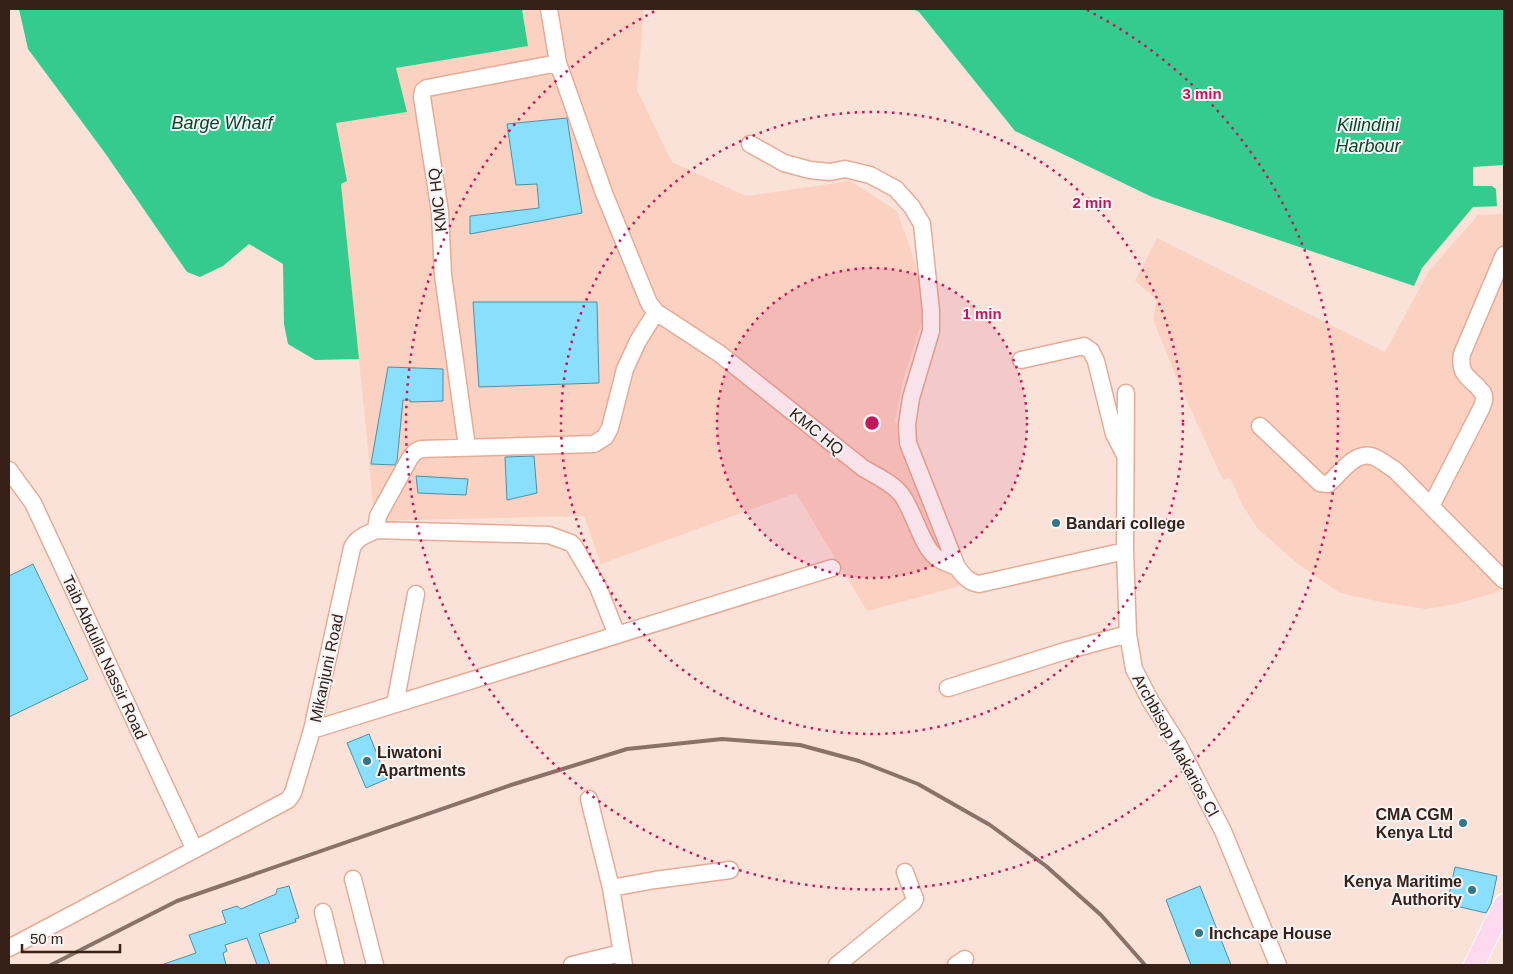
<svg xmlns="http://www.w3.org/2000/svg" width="1513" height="974" font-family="Helvetica,sans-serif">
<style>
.built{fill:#fbd1c2}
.water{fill:#36cb8e}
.pier{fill:#fbe2d9}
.building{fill:#8ae0fc;stroke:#4d90a6}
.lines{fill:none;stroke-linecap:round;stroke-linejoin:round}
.minor-casing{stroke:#e6ab96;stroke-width:19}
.major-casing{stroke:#fff;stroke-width:22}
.minor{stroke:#fff;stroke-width:16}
.major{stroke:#fed9f0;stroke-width:20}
.rail{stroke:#897269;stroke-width:4}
.ring{fill:none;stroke:#c2185b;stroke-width:2.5;stroke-dasharray:2.5 5}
.poi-dot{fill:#347588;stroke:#f5f5f5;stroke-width:2}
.labels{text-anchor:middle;stroke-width:4;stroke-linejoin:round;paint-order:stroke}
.street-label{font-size:16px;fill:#362018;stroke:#f5f5f5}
.poi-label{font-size:16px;font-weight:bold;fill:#362018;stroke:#f5f5f5;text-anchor:start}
.water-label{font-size:18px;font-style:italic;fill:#06442c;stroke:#f5f5f5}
.centre{fill:#c2185b;stroke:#f5f5f5;stroke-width:2.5}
.ring-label{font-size:15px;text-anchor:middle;font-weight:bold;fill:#c2185b;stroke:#f5f5f5;stroke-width:4;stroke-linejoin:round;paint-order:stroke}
</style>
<rect width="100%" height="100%" fill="#fbe2d9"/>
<!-- built -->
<path class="built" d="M522,9H644L637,90L672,162L746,196L850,181L897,211L917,268L924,315L904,377L895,421L912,463L918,486L960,586L867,611L796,493L601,564L584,516L374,521L369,459L341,184L347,181L336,122L406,112L396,68L528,46Z
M1504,214V587L1494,593L1455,604L1426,609L1381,602L1340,593L1299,565L1257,528L1243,506L1230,478L1223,480L1176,377L1153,319L1157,300L1135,281L1157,238L1385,352L1429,271L1478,215Z"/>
<!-- water -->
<path class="water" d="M19,9H522L528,46L396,68L407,112L336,123L347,181L341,184L359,359L315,360L288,344L284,324L283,264L249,244L223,266L200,277L187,272L105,153L28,49Z
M913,9H1504V206L1473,207L1422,268L1414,286L1152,197L1015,131L919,12Z"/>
<!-- pier -->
<path class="pier" d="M1504,165V206L1497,207L1496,189L1492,186H1473V167Z"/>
<!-- building -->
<path class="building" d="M567,118L582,213L470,234V216L539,208L537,184L516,185L507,124Z
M473,302H597L599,383L479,387Z
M388,367L443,369V401L410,402V400H403L397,461L395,465L371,464Z
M534,456L537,493L507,500L505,457Z
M416,476L468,479L466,495L418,493Z
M33,564L88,679L9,717V576Z
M369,734L387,779L366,788L347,743Z
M1455,867L1497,876L1491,904L1486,913L1447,904Z
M289,886L299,918L295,919L296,922L259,934L270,965H257L247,938L225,945L227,951L223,953L226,965H165L164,964L196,953L189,935L226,923L222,911L237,906L241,909L276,894L277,889Z
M1200,886L1231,965H1191L1166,900Z"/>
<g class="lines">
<!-- minor casing -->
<g class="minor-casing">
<path id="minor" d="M549,9L558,63L576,114L604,193L649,303L656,312L720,354L863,468C875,475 892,483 901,494C914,511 921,545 936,557C942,562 950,564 957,567
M750,144L784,163L810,170L830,172L845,169L870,175L896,189L912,207L922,224L931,311V331L911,398L907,425L908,443L957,567C963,575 968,582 979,584L1125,551
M1021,360L1084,346L1091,351L1096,361L1114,434L1125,455
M1126,393L1125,551L1128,634L1134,669L1150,700L1178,744L1223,831L1278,965
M1260,426L1320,483L1328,484C1339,475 1354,452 1371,456C1379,458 1388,466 1395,470L1504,580
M467,447L443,275L440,212L422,97L423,91L427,88L558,63
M9,470L33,503L194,848
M1431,506L1481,409C1483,404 1486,398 1483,393C1483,393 1478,388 1478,387C1466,376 1459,372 1462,354L1504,255
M376,530L378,516L410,458L415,452L421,449L594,444L605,437L610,428L625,369L638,341L656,312
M948,688L1065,651L1128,634
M395,704L416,594
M312,730L832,568
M589,799L611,888
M353,879L375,965
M323,912L336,965
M9,948L288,800L293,793L312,730L352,548C357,537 366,535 376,530L549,535L571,543L574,546L598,587L617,635
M572,965L621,953
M624,965L611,888L655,880L730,870
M837,965L913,903L915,899L905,872
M956,965L965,959"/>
</g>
<!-- major casing -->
<g class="major-casing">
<path id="major" d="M1474,965L1504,904"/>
</g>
<!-- minor -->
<use href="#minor" class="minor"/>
<!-- major -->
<use href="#major" class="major"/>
<!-- rail -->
<path class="rail" d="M51,965L177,901L511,785L627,749L722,739L800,745L859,761L918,784L990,825L1046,866L1101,915L1145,965"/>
</g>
<!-- distance rings -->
<circle cx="872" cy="423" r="155" fill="#c2185b" fill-opacity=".12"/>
<g class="ring">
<circle cx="872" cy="423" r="155"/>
<circle cx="872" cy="423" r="311"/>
<path d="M1087 10A466 466 0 1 1 657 10"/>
</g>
<!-- markers -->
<g class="poi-dot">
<circle cx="1056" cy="523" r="5"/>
<circle cx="367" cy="761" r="5"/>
<circle cx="1463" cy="823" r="5"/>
<circle cx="1472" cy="890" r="5"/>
<circle cx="1199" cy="933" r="5"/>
</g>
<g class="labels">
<!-- street labels -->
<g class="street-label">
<text transform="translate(437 200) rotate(-97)" y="6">KMC HQ</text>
<text transform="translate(817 431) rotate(39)" y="6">KMC HQ</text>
<text transform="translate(105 657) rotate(65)" y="6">Taib Abdulla Nassir Road</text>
<text transform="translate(326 668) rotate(-78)" y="6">Mikanjuni Road</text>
<text transform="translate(1176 745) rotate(61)" y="6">Archbisop Makarios Cl</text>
</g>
<!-- poi labels -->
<g class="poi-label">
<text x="1066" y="529">Bandari college</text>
<text x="377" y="758">Liwatoni<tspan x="377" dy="18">Apartments</tspan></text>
<text x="1453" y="820" text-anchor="end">CMA CGM<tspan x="1453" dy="18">Kenya Ltd</tspan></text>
<text x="1462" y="887" text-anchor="end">Kenya Maritime<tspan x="1462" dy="18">Authority</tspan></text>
<text x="1209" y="939">Inchcape House</text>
</g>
<!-- water labels -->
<g class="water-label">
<text x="222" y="129">Barge Wharf</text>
<text x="1368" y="131">Kilindini<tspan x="1368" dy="21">Harbour</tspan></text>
</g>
</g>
<circle cx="872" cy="423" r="8" class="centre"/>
<g class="ring-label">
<text x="1202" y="99">3 min</text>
<text x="1092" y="208">2 min</text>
<text x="982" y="319">1 min</text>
</g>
<!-- border -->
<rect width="1513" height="974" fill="none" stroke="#362018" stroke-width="20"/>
<!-- scale -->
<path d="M22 944v8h98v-8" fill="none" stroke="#362018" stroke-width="2.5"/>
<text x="30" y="944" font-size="15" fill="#362018" stroke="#f5f5f5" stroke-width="4" paint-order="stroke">50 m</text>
</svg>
